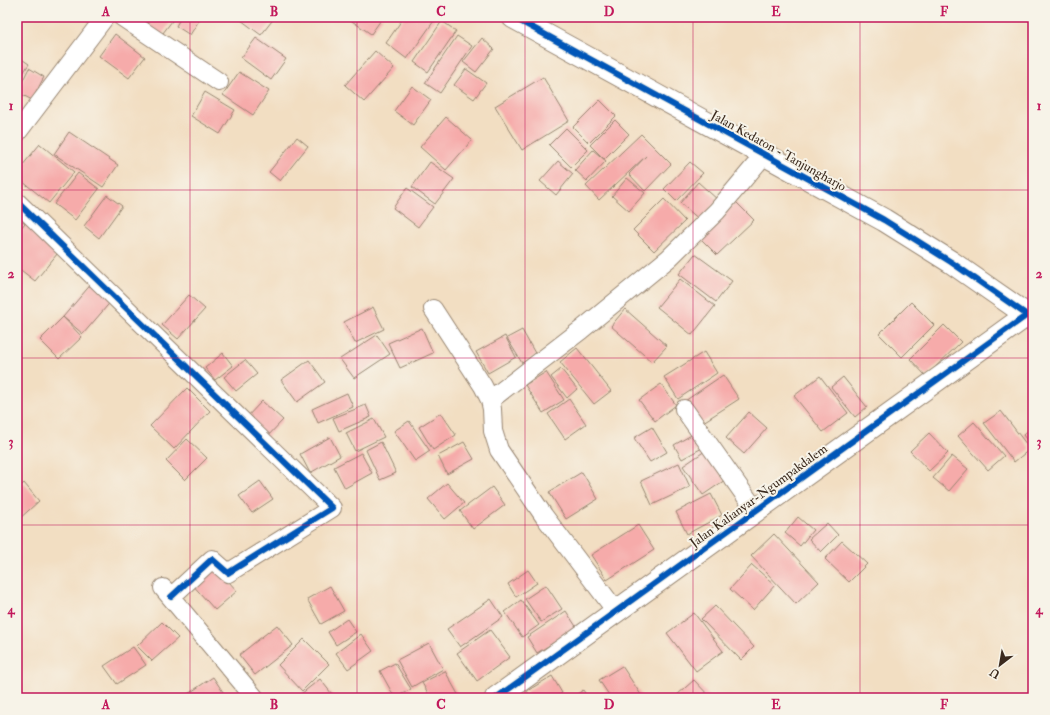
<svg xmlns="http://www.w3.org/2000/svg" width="1050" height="715" font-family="'IM FELL Double Pica',serif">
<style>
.building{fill:#f6abaa}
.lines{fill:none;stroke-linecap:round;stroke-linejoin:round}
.minor-casing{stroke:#968470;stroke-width:20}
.tertiary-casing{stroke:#968470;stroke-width:24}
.minor{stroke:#fff;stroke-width:18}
.tertiary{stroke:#fff;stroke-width:22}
.cycleway-casing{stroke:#f7f3e8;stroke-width:8}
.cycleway{stroke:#0057b8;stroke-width:6}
.grid{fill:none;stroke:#c2185b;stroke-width:1;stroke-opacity:0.55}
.labels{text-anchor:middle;stroke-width:4;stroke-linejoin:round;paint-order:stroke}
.street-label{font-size:13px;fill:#3b2a1e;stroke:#f7f3e8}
.neatline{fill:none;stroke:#c2185b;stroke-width:1.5}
.grid-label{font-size:13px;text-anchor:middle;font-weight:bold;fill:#c2185b}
</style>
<rect width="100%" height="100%" fill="#f7f3e8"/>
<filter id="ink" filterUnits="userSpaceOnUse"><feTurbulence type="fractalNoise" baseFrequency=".025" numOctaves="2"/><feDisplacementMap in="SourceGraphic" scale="8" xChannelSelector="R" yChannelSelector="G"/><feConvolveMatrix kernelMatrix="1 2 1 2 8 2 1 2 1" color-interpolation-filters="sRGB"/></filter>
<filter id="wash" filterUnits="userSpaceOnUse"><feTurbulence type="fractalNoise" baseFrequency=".012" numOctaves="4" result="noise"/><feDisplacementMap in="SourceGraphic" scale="16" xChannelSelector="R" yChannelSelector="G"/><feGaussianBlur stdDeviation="0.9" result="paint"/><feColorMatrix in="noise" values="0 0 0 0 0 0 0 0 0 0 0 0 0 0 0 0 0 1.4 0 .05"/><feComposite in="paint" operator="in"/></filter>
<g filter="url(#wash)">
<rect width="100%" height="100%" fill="#f2dec2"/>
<g id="blocks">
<!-- building -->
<path class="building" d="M133,17H175L160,37Z
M181,17H201L190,35L176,26Z
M237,17H275L261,35Z
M346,17H383L371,34Z
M404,17H435L436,18L407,59L386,43Z
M442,21L456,31L428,72L414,62Z
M115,34L145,57L129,78L99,56Z
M457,36L472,46L440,93L425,83Z
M256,38L286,59L271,80L241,58Z
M482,38L494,49L476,72L463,62Z
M375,51L394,68L364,102L345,85Z
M17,56L29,64L17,82Z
M29,68L44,77L32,100L17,92Z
M466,69L486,83L474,99L454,85Z
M239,72L269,91L253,115L223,95Z
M543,77L569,121L522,150L495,106Z
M412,86L431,100L413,125L394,111Z
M205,92L235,110L220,134L191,116Z
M600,100L616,116L589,143L573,127Z
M446,117L472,140L446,170L420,147Z
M615,120L629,134L604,159L590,145Z
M566,128L588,150L571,167L549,145Z
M69,132L118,165L103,187L54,154Z
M641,134L671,164L645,191L629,174L646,156L599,200L586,186Z
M297,137L308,146L280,181L269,172Z
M40,144L74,172L49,203L17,177V172Z
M593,150L606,161L587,181L575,170Z
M558,161L573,174L556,195L540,181Z
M430,162L454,179L435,204L412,187Z
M690,162L703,173L676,201L664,189Z
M78,173L99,189L75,220L54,204Z
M627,178L645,193L629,211L612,196Z
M698,182L718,200L700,220L680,203Z
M407,188L433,207L418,227L393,208Z
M107,195L122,206L99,238L84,226Z
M664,199L685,221L654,251L633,230Z
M736,202L754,220L717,255L699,237Z
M17,211L25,216L17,228Z
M27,221L62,248L35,281L17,267V232Z
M695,254L732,281L716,302L679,274Z
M680,279L715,306L692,335L657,307Z
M93,282L113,299L83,334L63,317L82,337L59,359L40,340L63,317Z
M189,295L205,309L178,339L162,325Z
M911,302L934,325L902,357L879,334Z
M373,307L384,329L355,343L344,322Z
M625,309L667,346L652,362L611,326Z
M944,325L961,342L926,376L910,359Z
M422,328L433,353L400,368L388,343Z
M522,330L536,355L522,363L507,338Z
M377,335L390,354L354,378L340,359Z
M505,336L516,357L488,373L476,352Z
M577,348L611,391L594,404L560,362Z
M704,352L717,373L678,399L664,377Z
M223,353L233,366L215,380L205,368Z
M245,360L257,374L236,391L224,377Z
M309,360L325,382L297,402L281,380Z
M561,369L577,389L567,398L551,377Z
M546,372L564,400L543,413L525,385Z
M723,375L739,399L697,426L682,403Z
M820,376L848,413L823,432L794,396Z
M843,377L867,407L855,417L831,387Z
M661,384L676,405L655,421L639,400Z
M187,388L210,411L174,449L150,426Z
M347,393L353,407L318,423L312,409Z
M569,399L586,424L565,439L548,414Z
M262,401L283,420L265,439L244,420Z
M366,405L371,417L339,431L333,418Z
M1001,411L1030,449L1014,462L984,423Z
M749,412L767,428L744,454L726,438Z
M441,413L456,435L433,450L419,427Z
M374,419L384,437L355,451L346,433Z
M409,421L430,451L415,461L394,431Z
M974,422L1004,456L988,470L958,436Z
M1033,426V448L1023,435Z
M652,427L667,452L650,462L634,438Z
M695,433L704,447L682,459L674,445Z
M929,433L948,453L929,471L910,451Z
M330,437L340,456L310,473L300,454Z
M187,439L207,458L185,480L166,461Z
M381,442L396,473L380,480L366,450Z
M464,442L474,459L447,474L438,456Z
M705,451L725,480L703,495L683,466Z
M361,453L372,473L345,488L334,467Z
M952,456L968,469L949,491L933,478Z
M679,463L690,487L652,505L641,481Z
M582,472L598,499L566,519L549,492Z
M260,481L273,499L252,513L239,496Z
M24,483L39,501L18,520L17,489Z
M447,483L464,503L445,519L428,499Z
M492,487L505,505L473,529L460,511Z
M711,494L722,515L687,534L676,512Z
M798,517L813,530L800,546L785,533Z
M827,523L838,535L821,552L809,539Z
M638,525L654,550L607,580L591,555Z
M774,534L819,582L796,604L751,556Z
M842,541L867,564L849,582L825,559Z
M212,563L237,591L215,610L191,583Z
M752,565L775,585L753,610L730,589Z
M528,570L537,583L516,597L508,584Z
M546,585L562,609L541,622L525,599Z
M330,586L344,611L321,624L307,599Z
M491,599L503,617L460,647L447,629Z
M521,600L539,625L522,637L505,612Z
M715,606L754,647L741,660L701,619Z
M566,611L577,628L537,653L527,637Z
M694,613L723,651L696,671L667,633Z
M347,619L356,632L336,645L328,632Z
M162,622L178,638L152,661L137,646Z
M277,625L293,645L255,675L239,655Z
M490,630L510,657L477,681L457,653Z
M361,634L373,651L348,669L336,653Z
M304,639L329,664L302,691L278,665Z
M429,643L443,669L412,687L397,660Z
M133,647L146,665L117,684L104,666Z
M395,663L411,689L395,698L380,671Z
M622,666L643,698H611L599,680Z
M445,671L460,698H431L422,683Z
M552,676L562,693L554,698H531L527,691Z
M213,677L227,698H182Z
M320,679L335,698H296Z
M694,680L711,698H680L677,695Z
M583,690L588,698H572Z"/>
</g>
</g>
<g filter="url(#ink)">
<use href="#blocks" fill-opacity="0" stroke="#968470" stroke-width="1"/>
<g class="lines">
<!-- minor casing -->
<g class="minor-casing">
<path id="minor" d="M122,17L219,82
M17,133L105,17
M17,202L332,508L228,573L212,559L171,597
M433,309L483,386L490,400L492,409L493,431L499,450L544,516L616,611
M490,400L581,330L669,258L717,211L764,155
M684,409L756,511
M163,588L255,698"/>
</g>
<!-- tertiary casing -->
<g class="tertiary-casing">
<path id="tertiary" d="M513,17L884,220L951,262L1027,315
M496,698L1027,315L1033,320"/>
</g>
<!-- minor -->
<use href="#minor" class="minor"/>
<!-- tertiary -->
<use href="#tertiary" class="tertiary"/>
<!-- cycleway casing -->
<g class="cycleway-casing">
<path id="cycleway" d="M513,17L884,220L951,262L1027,315
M17,202L332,508L228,573L212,559L171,597
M496,698L1027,315L1033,320"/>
</g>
<!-- cycleway -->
<use href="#cycleway" class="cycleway"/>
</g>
</g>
<!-- grid -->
<path class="grid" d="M190,17V698M357,17V698M525,17V698M693,17V698M860,17V698M17,190H1033M17,358H1033M17,525H1033"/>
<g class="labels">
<!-- street labels -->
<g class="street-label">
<text transform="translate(779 150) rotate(29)" y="5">Jalan Kedaton - Tanjungharjo</text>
<text transform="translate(758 495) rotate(-36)" y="5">Jalan Kalianyar-Ngumpakdalem</text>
</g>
</g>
<!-- margin -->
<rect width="1050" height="715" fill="none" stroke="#f7f3e8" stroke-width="44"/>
<!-- north arrow -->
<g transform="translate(1000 665) rotate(211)" stroke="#f7f3e8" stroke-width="3" paint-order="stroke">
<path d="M0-3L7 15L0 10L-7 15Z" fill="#3b2a1e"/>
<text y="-6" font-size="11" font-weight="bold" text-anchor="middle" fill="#3b2a1e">U</text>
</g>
<rect x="22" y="22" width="1006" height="671" class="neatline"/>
<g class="grid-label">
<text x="106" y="16">A</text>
<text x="274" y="16">B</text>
<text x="441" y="16">C</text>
<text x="609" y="16">D</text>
<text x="776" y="16">E</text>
<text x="944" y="16">F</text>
<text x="11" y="110">1</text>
<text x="1039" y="110">1</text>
<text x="11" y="278">2</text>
<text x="1039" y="278">2</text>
<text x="11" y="446">3</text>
<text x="1039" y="446">3</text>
<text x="11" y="614">4</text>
<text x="1039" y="614">4</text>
<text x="106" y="709">A</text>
<text x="274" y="709">B</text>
<text x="441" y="709">C</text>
<text x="609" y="709">D</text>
<text x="776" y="709">E</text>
<text x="944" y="709">F</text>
</g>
</svg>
